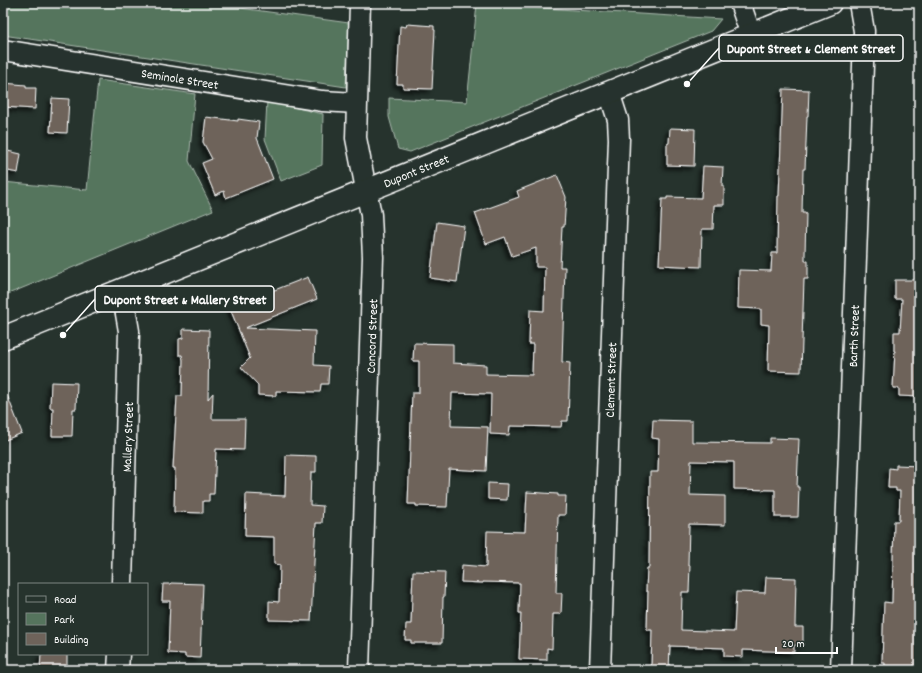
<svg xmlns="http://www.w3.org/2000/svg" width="922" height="673" font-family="Dekko,sans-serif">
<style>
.green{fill:#55745d;stroke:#aabaae}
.building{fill:#6e635a;stroke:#fff;filter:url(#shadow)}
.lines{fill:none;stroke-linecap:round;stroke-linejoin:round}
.street-casing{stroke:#fff;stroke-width:23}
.secondary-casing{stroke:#fff;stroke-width:25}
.street{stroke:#26332d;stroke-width:20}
.secondary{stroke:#26332d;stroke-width:22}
.labels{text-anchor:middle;stroke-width:3;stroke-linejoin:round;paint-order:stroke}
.street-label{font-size:13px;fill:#fff;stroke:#26332d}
.leader{fill:none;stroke:#fff;stroke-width:1.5}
.callout-dot{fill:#fff;stroke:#26332d;stroke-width:1.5}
.callout{fill:#26332d;stroke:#fff;stroke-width:1.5}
.callout-label{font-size:14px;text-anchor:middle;font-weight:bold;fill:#fff}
</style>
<defs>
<filter id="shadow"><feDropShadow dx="-3.5" dy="3.5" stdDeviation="2" flood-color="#0009"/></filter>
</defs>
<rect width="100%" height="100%" fill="#26332d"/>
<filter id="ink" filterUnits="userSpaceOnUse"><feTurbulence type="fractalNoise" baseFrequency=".025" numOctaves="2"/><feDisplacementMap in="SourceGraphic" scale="8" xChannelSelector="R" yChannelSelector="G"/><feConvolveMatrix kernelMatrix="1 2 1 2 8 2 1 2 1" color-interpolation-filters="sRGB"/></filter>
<g filter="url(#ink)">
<!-- green -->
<path class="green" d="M3,3H240V8L349,23L346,87L3,35Z
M477,4L721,19L711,31L410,152L398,149L389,117V98L467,102Z
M98,80L195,94L189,161L213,210L3,296V182L87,190Z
M267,101L323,114L322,165L281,181L265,139Z"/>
<!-- building -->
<path class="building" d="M407,24L434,26V30H435L432,89L403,88V84H397L400,26L406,27Z
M3,83L26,85V88H36L35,109L3,107Z
M783,89L809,90L808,116H807L805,169H803L802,213H806L805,254V261H808V279H804L801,372L768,371L769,325L761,324V309L738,308L739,270L771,271L772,253H777L778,196H779Z
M52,98L69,99L67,133L50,132Z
M206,117L238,121V119L259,122L257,138L273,179L226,198L224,191L215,195L202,163L212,159L203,142Z
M670,128L695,129L694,166L667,165V144L669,143Z
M3,150L21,154L18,173L3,170Z
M703,166L723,167L722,186H724V205H714L713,229H702L701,267L659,265L662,199H667V197L701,198Z
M557,175L566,197L564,227H562L560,267H565L562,362L570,363L568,421H562L561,427L510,426L509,435L490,434L491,394L452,393L451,426L488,427L486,471L449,469L447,507L416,506V504H408L412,393H419V361H413L414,343L453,344V363L486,365V374L532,375L533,344H529L530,310L544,311L545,267H536V248L512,256L505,237L486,244L475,213L519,197L517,191Z
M437,222L464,226L457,282L430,278Z
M308,277L317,299L245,328L315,331L314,365L329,366L328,384H321L320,392L276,391V396L258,395V385L241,367L250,358L227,301L252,291L254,298Z
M895,280H919V397L899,396V388H893L895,351H894V332H900L902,299H895Z
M183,329L209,330L208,399L213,393L212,419H245L244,450L216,449L214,494H209V501H203V513L174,512L175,468H173L177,396H182L183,360L182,355H179V339L183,338Z
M51,382L77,383L76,409H73L72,436H52L53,408H50Z
M3,387H4L22,433L3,441Z
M653,420L692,421V442L770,443V438L799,439L797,487H799L798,517H775V490L734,489V462L691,461L690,495L725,496V525L689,524L688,565H690L689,592H682L681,630L734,632L736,592L765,593L766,577L796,578L795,625V627H803V645H794V652L743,650V657L724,656V648L670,646L669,670H651L652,630H647L648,591H646L647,568H649L650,472H658L659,439L652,438Z
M286,455L316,456V472H311L310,505L323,506L322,523H316L311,621L269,620V601L279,602L280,565L274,564V537L245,536L246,494L285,496Z
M896,465L919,466V670H885V663H882L884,602L892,603L894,521H899L900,491H896V488H888L889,468L896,469Z
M488,483L508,484L507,500L488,499Z
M527,492L558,494V496H566L565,515H558L556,593H562L561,614H553L552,649L547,648V660L519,659L521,613H519L520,583L483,582V583L461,582L462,565L486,567L487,531L525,532Z
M413,571L445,572L444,597H443L442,643H411V640H405L406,624H411Z
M171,583L203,584L200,658L185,657V654L168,653L170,601H162L163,584H170Z
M41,654H67V670H40Z"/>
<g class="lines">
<!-- street casing -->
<g class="street-casing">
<path id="street" d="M740,3L751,35
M3,50L322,101L356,103
M119,291L125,308L129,331L122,584
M118,670L119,654
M359,670L373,257L371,215L356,138L360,3
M600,670L619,139L618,120L609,92
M841,670L863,65L864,31L859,3"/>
</g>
<!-- secondary casing -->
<g class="secondary-casing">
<path id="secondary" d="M3,338L830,3"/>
</g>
<!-- street -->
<use href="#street" class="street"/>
<!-- secondary -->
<use href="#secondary" class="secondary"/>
</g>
</g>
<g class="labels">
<!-- street labels -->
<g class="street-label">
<text transform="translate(180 78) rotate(9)" y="5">Seminole Street</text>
<text transform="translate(416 170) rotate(-22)" y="5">Dupont Street</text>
<text transform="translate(371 336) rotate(-88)" y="5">Concord Street</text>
<text transform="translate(853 336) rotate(-88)" y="5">Barth Street</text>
<text transform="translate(610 380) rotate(-88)" y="5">Clement Street</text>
<text transform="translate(127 437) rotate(-88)" y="5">Mallery Street</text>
</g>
</g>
<!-- callouts -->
<path class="leader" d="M687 84L719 48M63 335L95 299"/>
<g class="callout-dot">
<circle cx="687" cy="84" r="4"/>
<circle cx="63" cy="335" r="4"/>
</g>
<g class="callout">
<rect x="719" y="35" width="184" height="26" rx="4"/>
<rect x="95" y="286" width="179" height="26" rx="4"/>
</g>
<g class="callout-label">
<text x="811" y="53">Dupont Street &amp; Clement Street</text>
<text x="185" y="304">Dupont Street &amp; Mallery Street</text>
</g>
<!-- margin -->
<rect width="922" height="673" fill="none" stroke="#26332d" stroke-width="16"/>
<rect x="8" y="8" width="906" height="657" fill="none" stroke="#fff" stroke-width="1.5" filter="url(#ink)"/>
<!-- legend -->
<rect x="18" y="583" width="130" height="72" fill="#26332d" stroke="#7d8581"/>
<rect x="26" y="596" width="20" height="6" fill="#26332d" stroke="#7d8581"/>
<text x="54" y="603" font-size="12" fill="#ffffff">Road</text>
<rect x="26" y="613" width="20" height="12" fill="#55745d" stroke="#7d8581"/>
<text x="54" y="623" font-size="12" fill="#ffffff">Park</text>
<rect x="26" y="633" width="20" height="12" fill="#6e635a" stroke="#7d8581"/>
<text x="54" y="643" font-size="12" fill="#ffffff">Building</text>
<!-- scale -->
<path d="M776 647v6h61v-6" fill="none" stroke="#ffffff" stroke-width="2"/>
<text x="782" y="647" font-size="12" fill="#ffffff" stroke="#26332d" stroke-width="3" paint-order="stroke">20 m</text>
</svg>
